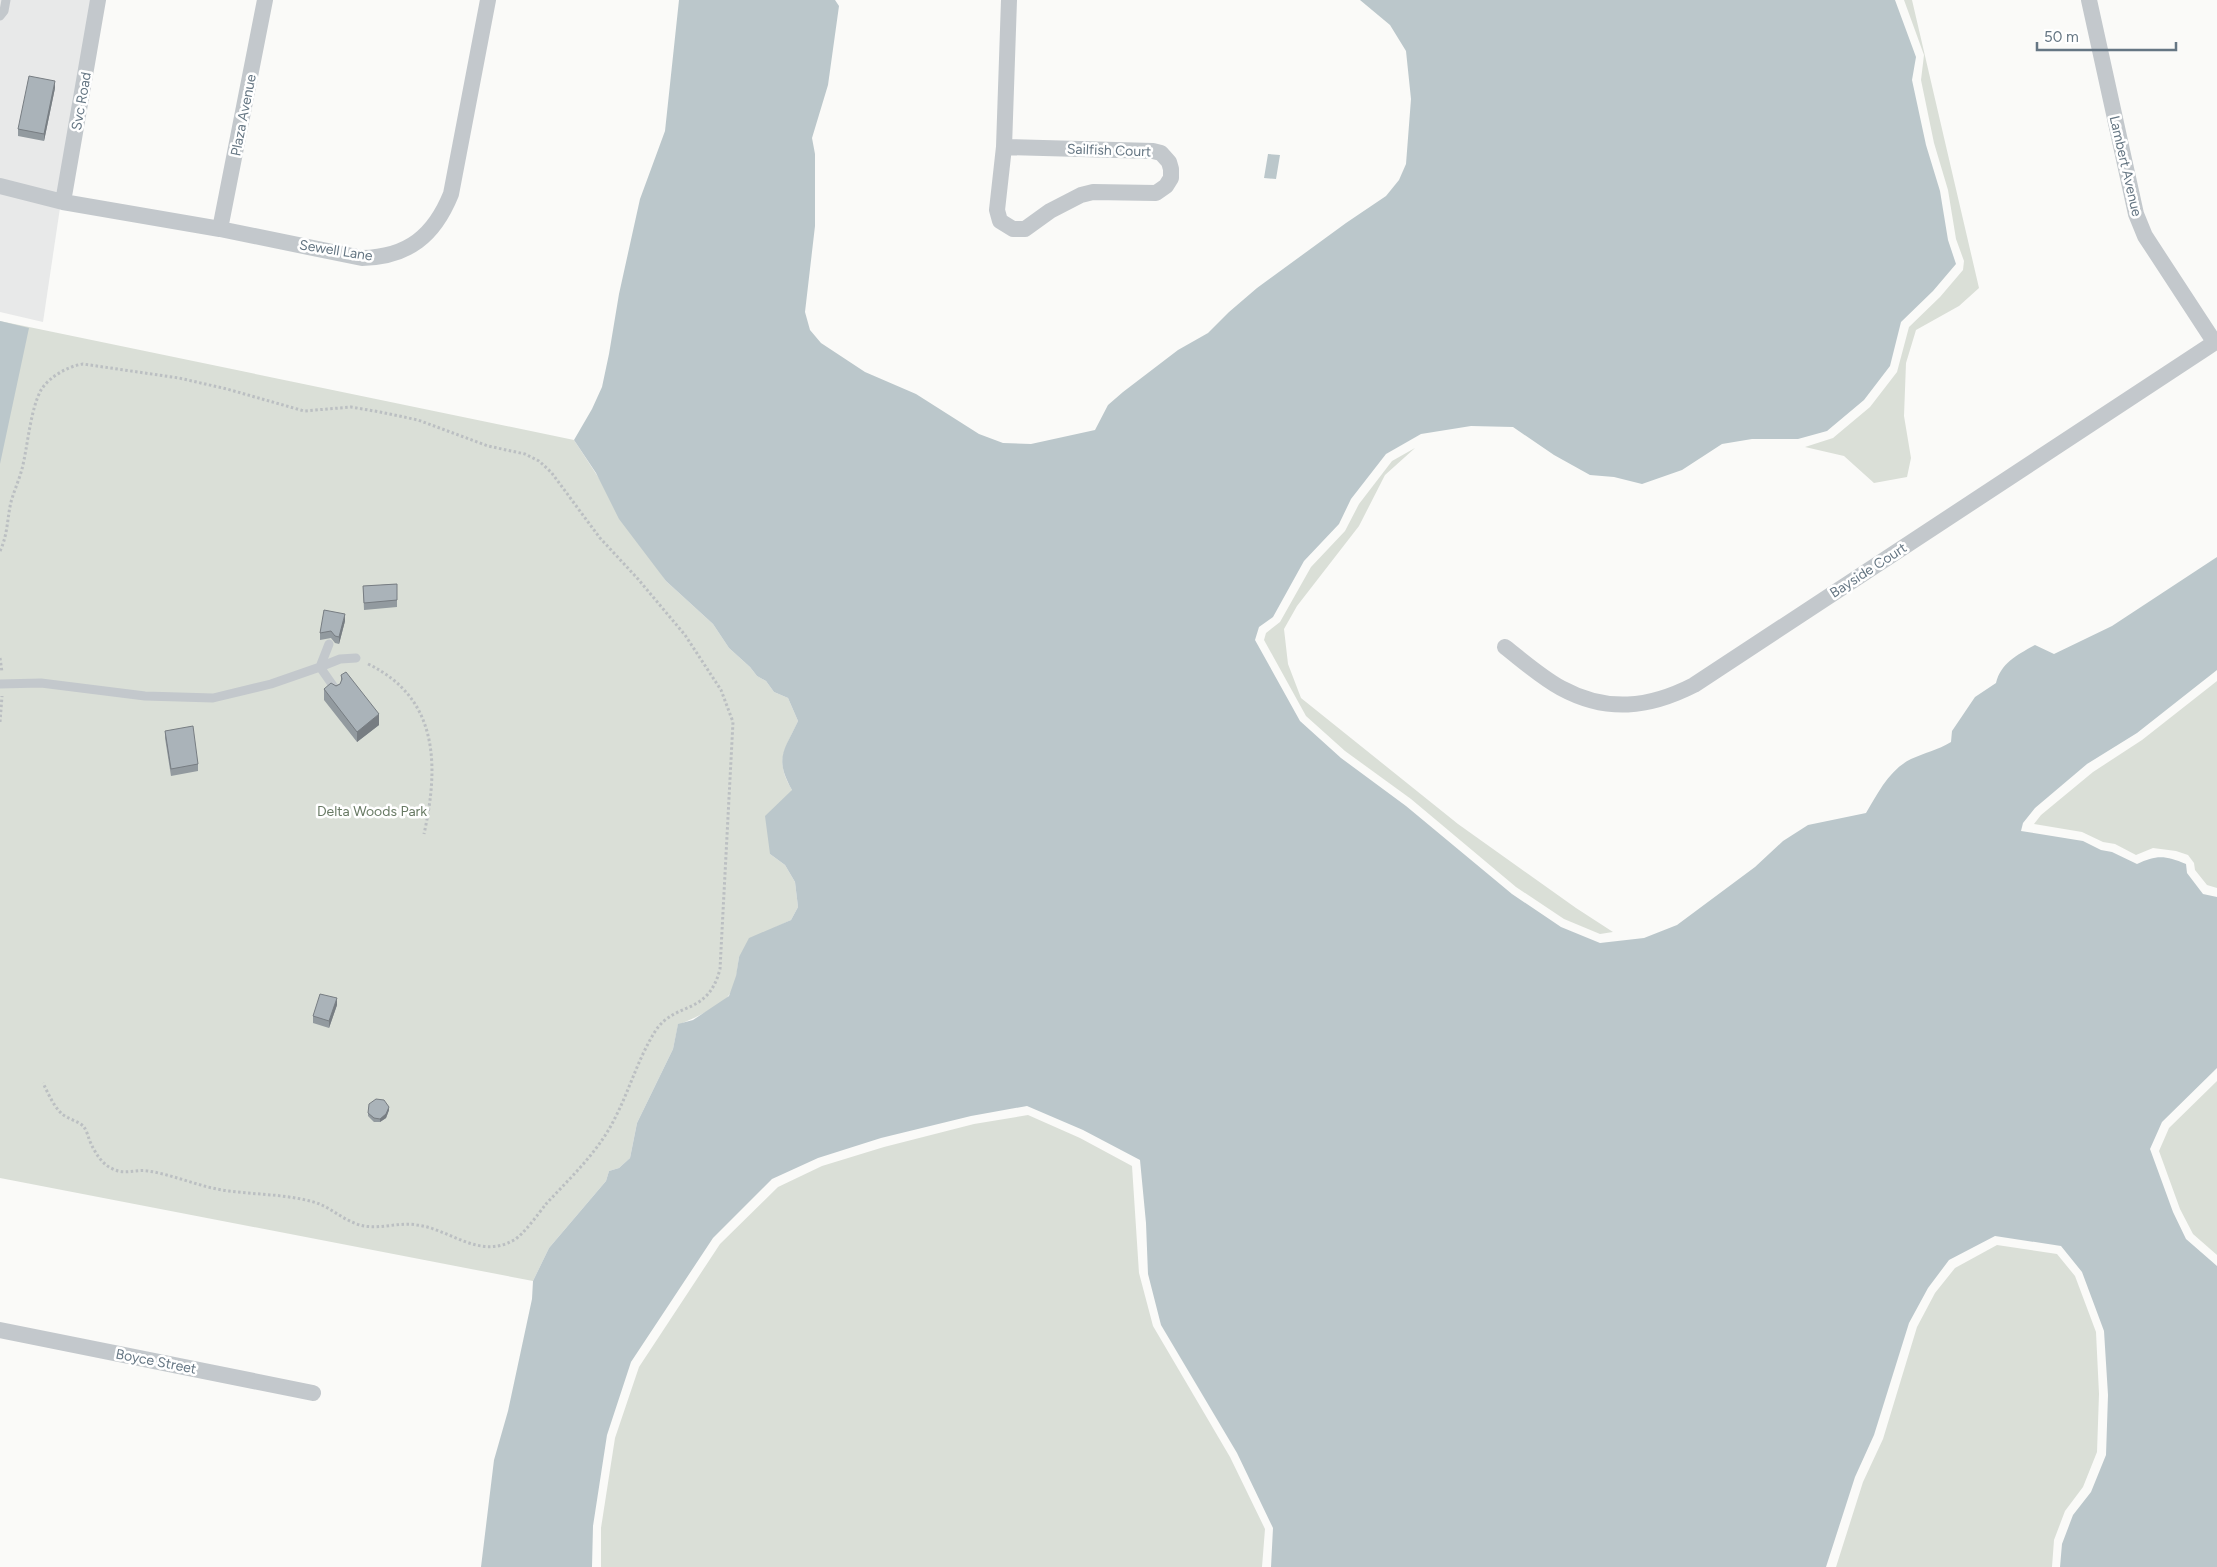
<svg xmlns="http://www.w3.org/2000/svg" width="2217" height="1567" font-family="Figtree,sans-serif">
<style>
.built{fill:#e8e9e9}
.green{fill:#dadfd7}
.water{fill:#bbc7cb}
.lines{fill:none;stroke-linecap:round;stroke-linejoin:round}
.path{stroke:#bbbfc2;stroke-width:3;stroke-dasharray:2.5 2.5;stroke-linecap:butt}
.lane{stroke:#c3c8cc;stroke-width:9}
.street{stroke:#c3c8cc;stroke-width:16}
.wall{fill:#929a9f}
.shaded-wall{fill:#777d82}
.building{fill:#aab3b9;stroke:#777d82}
.labels{text-anchor:middle;stroke-width:5;stroke-linejoin:round;paint-order:stroke}
.street-label{font-size:14px;fill:#657683;stroke:#fff}
.park-label{font-size:14px;fill:#687a64;stroke:#fff}
</style>
<rect width="100%" height="100%" fill="#fafaf8"/>
<!-- built -->
<path class="built" d="M0,0H91L43,322L0,312Z"/>
<!-- green -->
<path class="green" d="M1904,0H1912L1979,288L1959,306L1916,330L1906,363L1904,416L1911,458L1907,477L1874,483L1844,456L1805,447L1833,438L1870,407L1897,372L1909,327L1940,297L1963,270L1964,261L1956,239L1948,190L1934,143L1921,80L1924,55Z
M0,321L574,440L666,581L713,624L729,648L750,667L757,676L766,681L774,692L788,698L798,721C785,750 774,760 792,790L770,854L785,865L795,882L798,907L791,920L776,927L739,957C737,968 737,986 729,995C722,1006 690,1020 678,1025L673,1049L637,1123L630,1158L619,1168L609,1171L606,1181L549,1248L533,1281L0,1178Z
M1415,448L1385,475L1359,526L1297,606L1284,629L1288,664L1301,698L1458,824L1576,908L1613,932L1600,934L1564,919L1516,887L1411,799L1345,751L1306,716L1264,640L1266,633L1280,622L1311,567L1345,531L1359,504L1392,461Z
M2217,681V888L2207,885L2195,870L2194,863L2188,855L2176,851L2153,848L2136,855L2115,844L2103,842L2082,832L2034,824L2041,815L2093,772L2142,740Z
M2217,1081V1255L2193,1234L2180,1209L2159,1151L2169,1128Z
M1028,1115L1080,1138L1132,1166L1139,1273L1153,1326L1230,1457L1265,1529L1262,1567H601V1528L615,1438L639,1367L720,1244L778,1187L822,1166L884,1147L974,1124Z
M1997,1245L2057,1254L2075,1276L2096,1332L2099,1394L2097,1452L2083,1487L2065,1511L2054,1540L2052,1567H1836L1863,1482L1883,1439L1917,1327L1935,1293L1955,1268Z"/>
<!-- water -->
<path class="water" d="M679,0H835L839,6L828,85L812,138L815,154V226L805,312L810,330L821,343L865,372L916,394L979,434L1003,443L1031,444L1095,430L1108,405L1123,392L1178,350L1208,333L1229,312L1257,288L1346,223L1386,196L1399,180L1406,164L1411,99L1406,51L1390,25L1360,0H1895L1916,57L1912,80L1926,145L1940,191L1948,240L1956,264L1933,291L1901,322L1890,366L1864,400L1827,431L1798,439H1752L1722,444L1682,470L1642,484L1614,477L1590,475L1554,455L1513,427L1471,426L1421,434L1386,454L1351,499L1339,524L1304,561L1273,617L1259,627L1255,640L1300,721L1341,758L1406,806L1512,894L1561,927L1600,943L1644,938L1677,925L1755,867L1783,841L1808,825L1866,813C1878,793 1889,770 1911,759C1924,753 1938,750 1951,742L1952,731L1975,697L1996,683C2001,663 2017,655 2035,645L2054,654L2112,626L2217,557V670L2137,733L2087,764L2035,808L2023,823L2021,831L2083,841L2101,850L2112,852L2137,864C2156,855 2165,855 2186,864L2187,873L2203,894L2217,897V1068L2162,1122L2150,1149L2173,1212L2186,1239L2217,1266V1567H2060L2062,1544L2073,1515L2091,1492L2106,1455L2108,1395L2104,1331L2082,1272L2061,1246L1995,1236L1949,1260L1928,1288L1909,1323L1874,1435L1855,1477L1826,1567H1271L1273,1528L1237,1453L1161,1325L1148,1274L1146,1223L1140,1160L1083,1130L1027,1106L971,1116L881,1138L818,1158L772,1179L713,1238L631,1362L607,1435L593,1526L592,1567H481L494,1460L508,1411L532,1299L533,1281L549,1248L606,1181L609,1171L619,1168L630,1158L637,1123L673,1049L678,1024L693,1020L729,996L736,976L739,957L749,938L791,920L798,907L795,882L785,865L770,854L765,816L792,790C774,758 784,751 798,721L788,698L774,692L766,681L757,676L750,667L729,648L713,624L666,581L619,519L596,473L574,440L592,409L602,387L609,354L619,294L640,199L665,131Z
M1268,154L1280,155L1276,179L1264,178Z
M0,321L29,328L0,464Z"/>
<g class="lines">
<!-- path -->
<path class="path" d="M0,551C8,534 7,519 11,502C14,491 19,480 22,469C28,445 30,411 41,390C49,377 68,366 83,364L179,378L227,389L304,411L351,407L380,412L418,420L488,446L525,454L539,461L551,472L600,538L638,579L685,635L721,690L733,722L720,969C708,1016 676,1001 656,1030C638,1058 630,1089 615,1118C599,1151 571,1177 546,1204C538,1214 524,1234 514,1240C479,1260 450,1229 417,1225C400,1222 381,1229 364,1226C347,1223 333,1209 317,1203C288,1194 258,1195 229,1191C202,1188 175,1175 148,1171C136,1169 125,1175 113,1169C101,1164 94,1151 89,1139C88,1135 86,1130 84,1127C79,1121 67,1119 61,1113C53,1105 48,1093 43,1083
M0,658L2,672
M368,664C439,698 439,766 424,834
M0,722L2,696"/>
<!-- lane -->
<path class="lane" d="M0,16L4,11L6,0
M0,684L41,683L145,696L213,698L271,684L320,667L329,644
M336,690L320,667L340,659L356,658"/>
<!-- street -->
<path class="street" d="M2089,0L2136,214L2145,236L2215,343
M1004,147L1153,151L1161,153L1169,162L1171,169V178L1166,186L1156,193L1093,192L1081,195L1050,211L1025,229H1013L1000,221L997,210L1004,147L1009,0
M0,186L63,202L220,229L362,258C408,257 434,236 451,194L488,0
M63,202L98,0
M220,229L265,0
M1505,647C1523,661 1541,677 1561,688C1607,713 1649,708 1694,685L2217,341
M0,1330L313,1393"/>
</g>
<!-- wall -->
<path class="wall" d="M55,88L44,141L18,136V129Z
M397,584V607L364,610L363,586Z
M345,621L339,644L335,643L331,638L320,640V633Z
M341,675L379,725L357,742L324,700V689L340,684L341,682Z
M165,731L198,764V771L171,776L165,738Z
M337,1005L329,1028L313,1023V1016Z
M389,1110L386,1118L380,1122H374L368,1116V1113Z"/>
<!-- shaded-wall -->
<path class="shaded-wall" d="M55,81V88L44,141V134Z
M345,614V621L339,644V637Z
M379,714V725L357,742V732Z
M337,998V1005L329,1028V1021Z
M389,1107V1110L386,1118L380,1122V1119Z"/>
<!-- building -->
<path class="building" d="M29,76L55,81L44,134L18,129Z
M397,584V600L364,603L363,586Z
M324,610L345,614L339,637L335,636L331,631L320,633Z
M346,672L379,714L357,732L324,689L331,683L336,686L340,684L342,679L341,675Z
M193,726L198,764L171,769L165,731Z
M320,994L337,998L329,1021L313,1016Z
M376,1099L384,1100L389,1107L386,1114L380,1119L374,1118L368,1113L369,1104Z"/>
<g class="labels">
<!-- street labels -->
<g class="street-label">
<text transform="translate(81 101) rotate(-80)" y="5">Svc Road</text>
<text transform="translate(243 115) rotate(-79)" y="5">Plaza Avenue</text>
<text transform="translate(1109 150) rotate(2)" y="5">Sailfish Court</text>
<text transform="translate(2126 166) rotate(77)" y="5">Lambert Avenue</text>
<text transform="translate(336 250) rotate(9)" y="5">Sewell Lane</text>
<text transform="translate(1868 570) rotate(-33)" y="5">Bayside Court</text>
<text transform="translate(156 1361) rotate(11)" y="5">Boyce Street</text>
</g>
<!-- park labels -->
<g class="park-label">
<text x="372" y="816">Delta Woods Park</text>
</g>
</g>
<!-- scale -->
<path d="M2037 42v8h139v-8" fill="none" stroke="#657683" stroke-width="2.5"/>
<text x="2044" y="42" font-size="15" fill="#657683" stroke="#ffffff" stroke-width="4" paint-order="stroke">50 m</text>
</svg>
